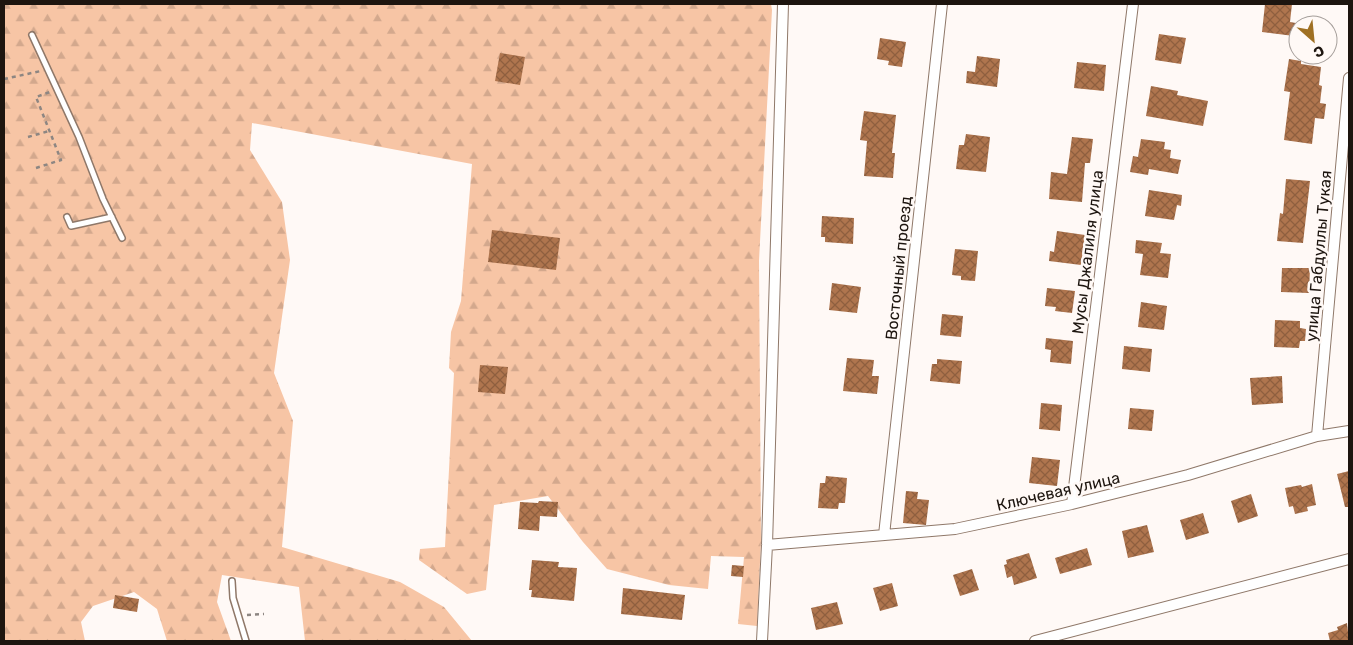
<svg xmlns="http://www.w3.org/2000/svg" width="1353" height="645" font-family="Rubik,sans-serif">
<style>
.forest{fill:url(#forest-firs)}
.building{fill:url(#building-cross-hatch)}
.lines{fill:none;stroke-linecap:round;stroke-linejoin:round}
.lane-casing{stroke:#8f7869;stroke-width:8}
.street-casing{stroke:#8f7869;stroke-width:12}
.path{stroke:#8d8682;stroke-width:2.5;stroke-dasharray:4 4;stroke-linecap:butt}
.lane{stroke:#fff;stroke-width:5}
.street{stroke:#fff;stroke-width:10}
.labels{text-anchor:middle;stroke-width:5;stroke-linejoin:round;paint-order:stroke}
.street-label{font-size:16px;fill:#1d150f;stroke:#fff9f6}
</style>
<defs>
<pattern id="forest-firs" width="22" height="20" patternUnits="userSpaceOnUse" patternTransform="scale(1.25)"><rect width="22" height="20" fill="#f7c5a5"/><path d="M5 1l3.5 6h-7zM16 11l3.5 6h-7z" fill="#d3a88d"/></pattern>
<pattern id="building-cross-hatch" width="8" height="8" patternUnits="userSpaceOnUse" patternTransform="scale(1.25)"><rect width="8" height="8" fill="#af754e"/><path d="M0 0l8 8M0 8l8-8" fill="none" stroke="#8e5f3f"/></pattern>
</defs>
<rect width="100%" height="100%" fill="#fff9f6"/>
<!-- forest -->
<path class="forest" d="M4,4H771L772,10L759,261L761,541L757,626L738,624L744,557L711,556L708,589L669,585L607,569L583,542L548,496L494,505L486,590L467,594L419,560L420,549L445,547L454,373L449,368L451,332L461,301L472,164L252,123L250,150L282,202L290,260L274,373L293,421L282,547L400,582L444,607L472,641H305L299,587L222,575L217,602L231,641H167L157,609L134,592L93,606L81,622L85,641H4Z"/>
<!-- building -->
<path class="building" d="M1265,4H1292L1290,22L1296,23L1294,36L1262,32Z
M1159,34L1186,38L1181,64L1155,60Z
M880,38L906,42L902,67L888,65L889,61L877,59Z
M500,53L525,57L520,85L495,81Z
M977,56L1000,59L997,87L966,83L967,71L975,72Z
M1289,59L1301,61V64L1321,67L1319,85L1322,86L1320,103L1326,104L1324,119L1315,118L1312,144L1284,140L1290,92L1284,91Z
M1077,62L1106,65L1104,91L1074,88Z
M1151,86L1178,91L1177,95L1208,101L1203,126L1146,116Z
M864,111L896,115L892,153H895L893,178L864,176L867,141L860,140Z
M966,134L990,137L986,172L956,169L959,145H964Z
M1072,137L1093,139L1090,163H1085L1082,202L1049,199L1051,172L1067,174Z
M1141,139L1165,142L1164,149L1171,150L1170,158L1181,160L1178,174L1149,169L1148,175L1130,172L1133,156L1138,157Z
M1286,179L1310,181L1303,243L1277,241L1280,213L1283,214Z
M1149,190L1182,195L1181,206L1177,205L1174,220L1145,216Z
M822,216L854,218L853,244L825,242V237H821Z
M492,230L560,238L556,270L488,262Z
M1057,231L1085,235L1081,265L1049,261L1050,251L1054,252Z
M1136,240L1162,243L1160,253L1171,254L1168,278L1140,275L1143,254L1135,253Z
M955,249L978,251L975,281L961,280V276L952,275Z
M1282,268H1310L1309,293L1281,292Z
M832,283L861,287L857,313L829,310Z
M1047,288L1075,291L1072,313L1055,311L1056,307L1045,306Z
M1141,302L1167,306L1164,330L1138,327Z
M942,314L963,316L961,337L940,335Z
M1275,320L1300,321V328L1306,329L1305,341H1300L1299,348L1274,347Z
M1046,338L1073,341L1071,364L1050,362L1051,350L1045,349Z
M1124,346L1152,349L1150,372L1122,369Z
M847,358L874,360L872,376H879L877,394L843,391Z
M937,359L962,361L960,384L930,381L932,364H937Z
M480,365L508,367L505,394L478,392Z
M1282,376L1283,403L1252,405L1250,378Z
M1041,403L1062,405L1060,431L1039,429Z
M1130,408L1154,410L1152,431L1128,429Z
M1032,457L1060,460L1057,486L1029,483Z
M1349,471V507H1345L1337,474Z
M826,476L847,478L845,503H839L838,509L818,508L820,483H825Z
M1312,484L1316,505L1307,507L1308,511L1295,514L1293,506L1289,507L1285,488L1301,485L1302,487Z
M906,491L918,492L917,499L929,500L926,525L903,523Z
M1251,494L1258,516L1238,523L1231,501Z
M539,501L558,502L557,517L540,516L539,531L518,529L520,502L538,503Z
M1203,513L1209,533L1186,540L1180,520Z
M1147,525L1154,552L1128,558L1122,531Z
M1087,548L1092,565L1060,574L1055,558Z
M1029,553L1037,578L1014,585L1012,576L1007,578L1004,565L1007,564L1006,560Z
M532,560L559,562L558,567L577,568L574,601L531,597L532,590H529Z
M732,565L744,566L743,577L731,576Z
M972,569L979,590L960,596L953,575Z
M892,583L898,606L880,611L873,588Z
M623,588L685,595L682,620L621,614Z
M115,595L139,599L137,612L113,608Z
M837,602L843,624L816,630L811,608Z
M1347,623L1349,641H1330L1328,633L1338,630L1337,627Z"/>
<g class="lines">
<!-- lane casing -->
<g class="lane-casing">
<path id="lane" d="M32,35L79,137L103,199L122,238
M67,217L71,226L112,217
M232,581L233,598L246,641"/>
</g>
<!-- street casing -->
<g class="street-casing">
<path id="street" d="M1317,436L1349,78
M1072,504L1133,4
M884,535L942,4
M767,545L955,529L1072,504L1188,475L1317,436L1349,431
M762,641L767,545L783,4
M1035,641L1349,559"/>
</g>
<!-- path -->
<path class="path" d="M4,79L41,71
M28,137L49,131
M36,168L61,160L36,97L50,92
M247,615L264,614"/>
<!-- lane -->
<use href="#lane" class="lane"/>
<!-- street -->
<use href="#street" class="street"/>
</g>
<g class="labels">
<!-- street labels -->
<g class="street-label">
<text transform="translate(1087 252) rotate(-83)" y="6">Мусы Джалиля улица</text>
<text transform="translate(1318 256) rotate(-85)" y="6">улица Габдуллы Тукая</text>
<text transform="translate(898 268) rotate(-84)" y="6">Восточный проезд</text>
<text transform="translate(1058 491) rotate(-13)" y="6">Ключевая улица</text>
</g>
</g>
<!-- border -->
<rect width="1353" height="645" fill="none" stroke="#1d150f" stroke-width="10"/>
<!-- north arrow -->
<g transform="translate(1313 40) rotate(153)"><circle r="24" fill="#fff9f6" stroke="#a59e9a"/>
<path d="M0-4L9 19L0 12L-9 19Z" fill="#9f7023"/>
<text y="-8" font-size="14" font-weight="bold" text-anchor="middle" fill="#1d150f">С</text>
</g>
</svg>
